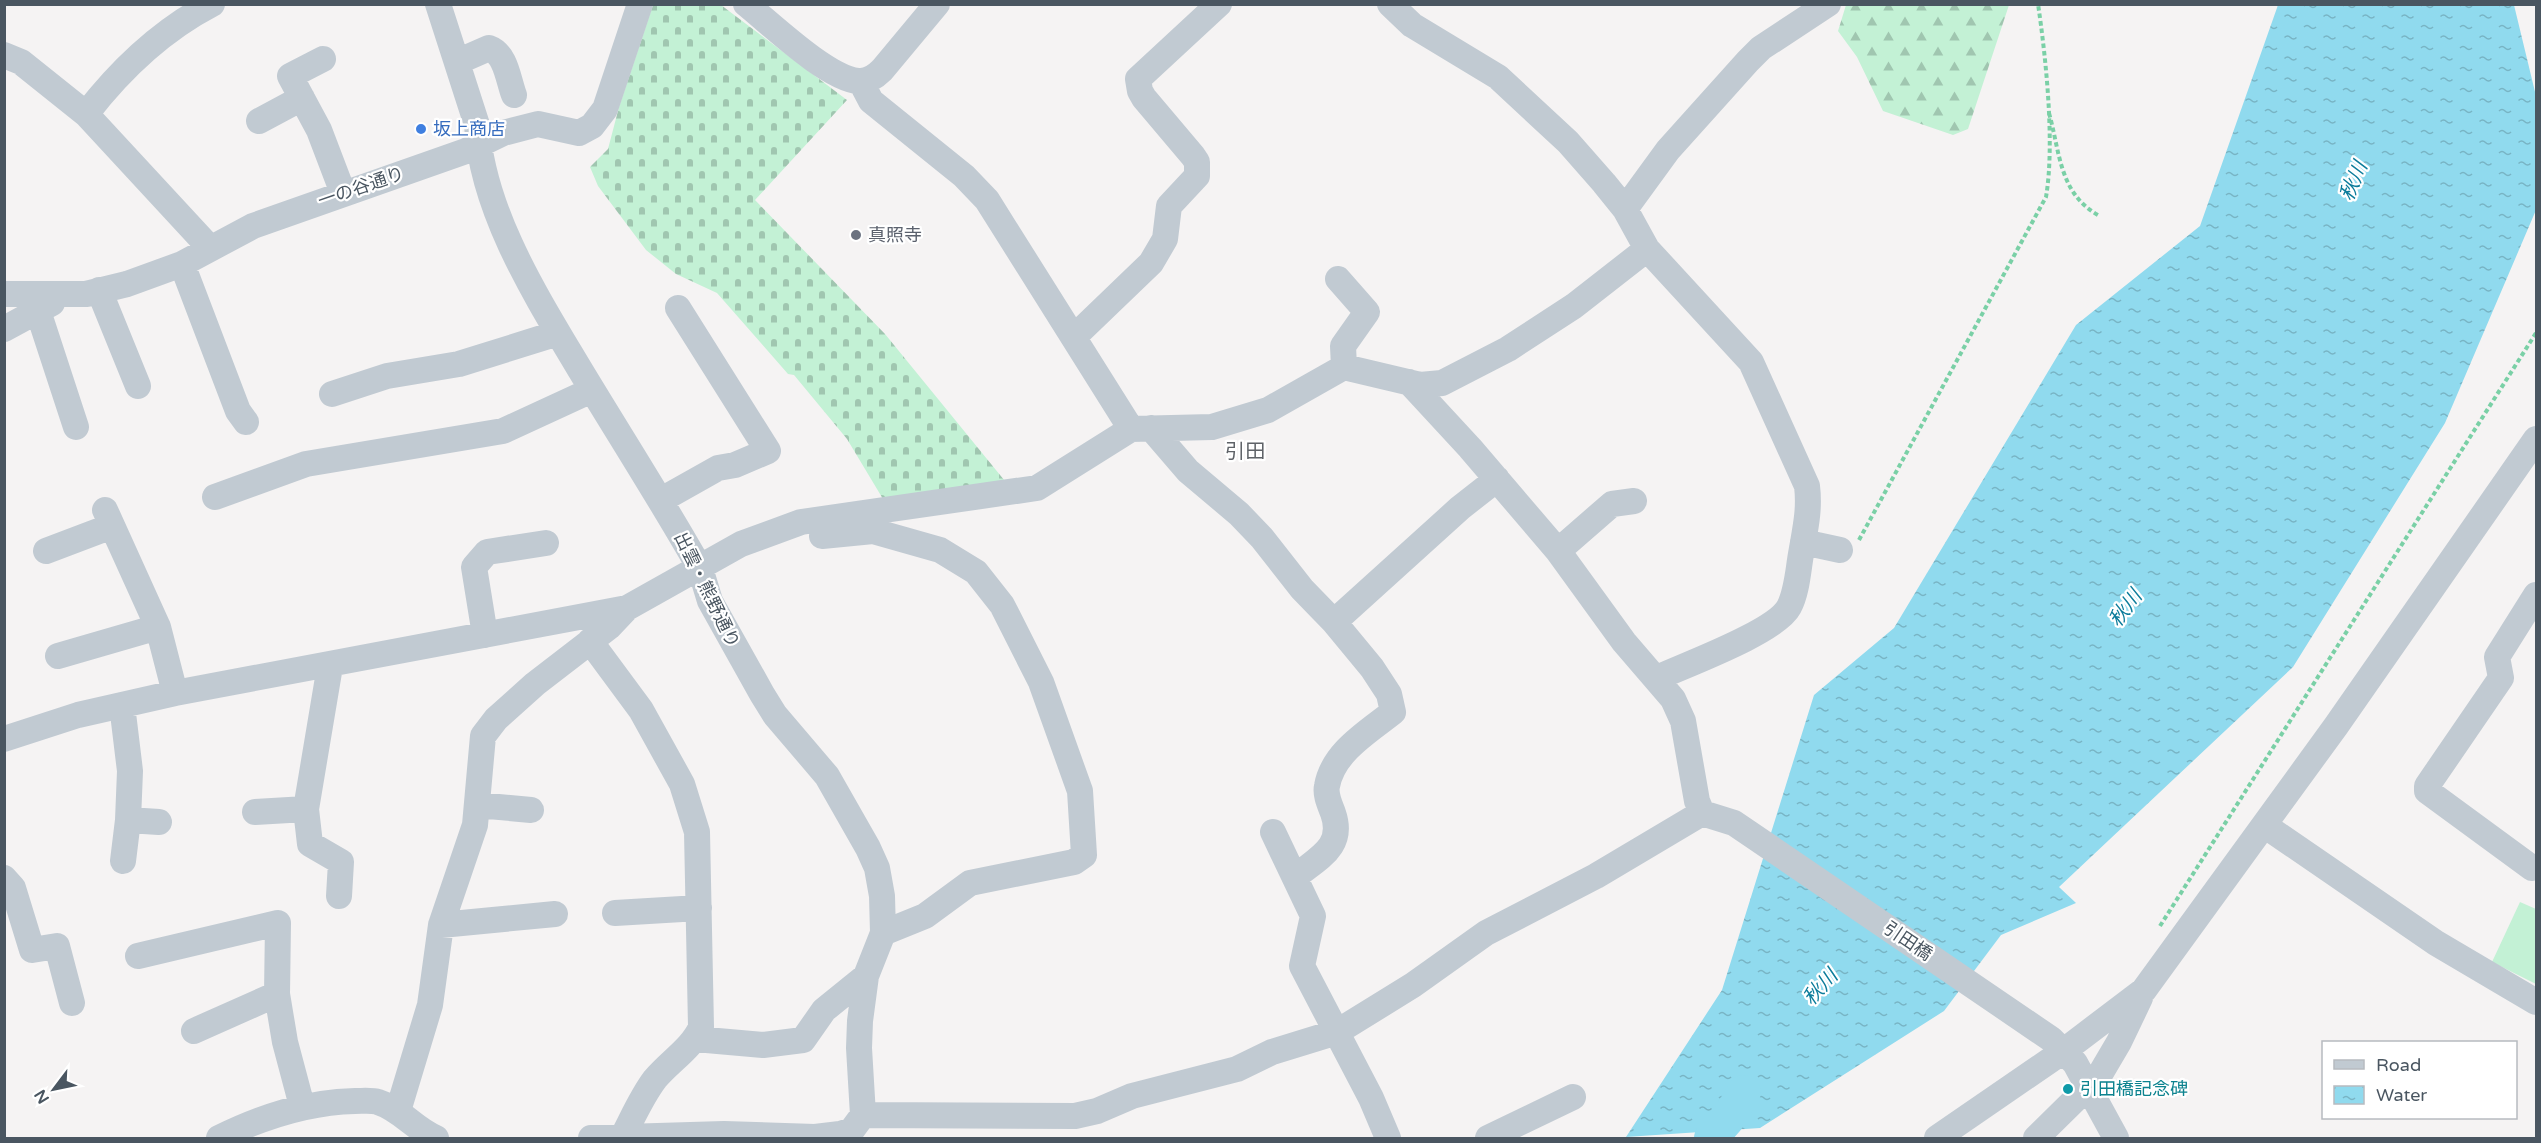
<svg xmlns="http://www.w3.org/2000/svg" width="2541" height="1143" font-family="'Varela Round','Noto Sans JP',sans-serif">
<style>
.forest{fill:url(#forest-firs)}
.cemetery{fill:url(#cemetery-stones)}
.green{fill:#c3f1d5}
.water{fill:url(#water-ripples)}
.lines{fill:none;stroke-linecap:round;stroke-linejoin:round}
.river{stroke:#90daee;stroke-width:34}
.path{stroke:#7ad0a6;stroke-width:4;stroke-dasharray:4.5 3;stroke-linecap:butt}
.minor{stroke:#c1cad2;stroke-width:26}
.shop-dot{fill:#3f7fe0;stroke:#fff;stroke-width:2}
.worship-dot{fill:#6b7280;stroke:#fff;stroke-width:2}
.culture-dot{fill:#0f9aa8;stroke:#fff;stroke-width:2}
.labels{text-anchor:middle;stroke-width:4.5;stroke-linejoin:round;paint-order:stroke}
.shop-label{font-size:18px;fill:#366cbe;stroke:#fff;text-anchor:start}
.street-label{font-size:18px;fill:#4a5661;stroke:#fff}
.worship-label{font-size:18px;fill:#5b616d;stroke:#fff;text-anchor:start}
.culture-label{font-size:18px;fill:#0d838f;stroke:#fff;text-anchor:start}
.water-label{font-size:20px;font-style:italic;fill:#0c7c9b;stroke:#fff}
.neighbourhood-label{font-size:20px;fill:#5f6368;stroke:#fff}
</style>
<defs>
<pattern id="forest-firs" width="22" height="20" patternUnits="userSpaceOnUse" patternTransform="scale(1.5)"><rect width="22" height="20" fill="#c3f1d5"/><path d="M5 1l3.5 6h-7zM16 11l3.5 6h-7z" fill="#a0c6b0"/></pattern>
<pattern id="cemetery-stones" width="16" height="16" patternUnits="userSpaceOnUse" patternTransform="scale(1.5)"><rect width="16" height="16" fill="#c3f1d5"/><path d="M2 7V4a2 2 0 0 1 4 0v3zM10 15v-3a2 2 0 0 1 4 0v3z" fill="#a0c6b0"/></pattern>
<pattern id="water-ripples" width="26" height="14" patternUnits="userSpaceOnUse" patternTransform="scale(1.5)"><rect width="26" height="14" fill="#90daee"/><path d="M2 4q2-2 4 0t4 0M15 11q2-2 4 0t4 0" fill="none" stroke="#78b4c4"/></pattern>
</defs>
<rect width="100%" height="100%" fill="#f5f3f3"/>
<!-- forest -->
<path class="forest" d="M1846,5H2009L1968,129L1953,135L1883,111L1857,57L1838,31Z"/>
<!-- cemetery -->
<path class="cemetery" d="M653,5H721L847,100L755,200L885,334L1009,486L883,499L847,439L794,375L788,374L717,293L676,274L646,250L598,186L590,167L608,149L619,107Z"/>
<!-- green -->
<path class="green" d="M2520,902L2536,909V984L2492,962Z"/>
<!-- water -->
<path class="water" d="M2278,5H2514L2536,96V210L2445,423L2293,667L2059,887L2076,903L2001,935L1944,1011L1760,1128L1626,1137L1722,990L1814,695L1894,628L2076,325L2200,226Z"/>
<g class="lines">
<!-- river -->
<path class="river" d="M1711,1138L1727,1120L1744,1092"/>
<!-- path -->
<path class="path" d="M2049,113C2060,152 2059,193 2098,215
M1859,540L2046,197C2055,144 2046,58 2038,4
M2160,926L2536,333"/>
<!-- minor -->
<path class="minor" d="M438,4L477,125C482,211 536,296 579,368C614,426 651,484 686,544L700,568L710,601L762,694L775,715L827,776L868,848L877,868L882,896L883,933L866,976L860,1021L859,1048L863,1115
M746,4C772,25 827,78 858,81C867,82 876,76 882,70L937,4
M1390,4L1412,25L1498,77L1568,142L1604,183L1625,209L1647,249L1751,362L1807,486C1810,510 1805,530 1801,554C1798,571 1797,592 1789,607C1776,632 1685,665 1657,678
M4,55L21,62L86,114L210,248
M323,59L290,76L319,130L343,193
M457,62L489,48C506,54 508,79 514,95
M861,82L871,101L964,176L987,200L1131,429
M86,114C120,70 162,30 212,4
M259,121L302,98
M1625,209L1668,150L1748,61L1761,48L1828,4
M182,264L238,411L246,422
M1338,279L1367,312L1343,346L1344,367
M99,290L138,386
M4,294H86L127,284L182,264L253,226L466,151L503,133L538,124L579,133L592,126L605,109L640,4
M38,311L76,427
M4,329L52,303
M1074,337L1151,263L1165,239L1169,206L1197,176V162L1193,156L1144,98L1140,91L1138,79L1219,4
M1409,382L1470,448L1558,551L1624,642L1673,699L1683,721L1697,801L1702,813L1734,823L2051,1039L2075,1063L2116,1138
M332,394L387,376L459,364L558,333
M1151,428L1188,471L1239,514L1262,538L1302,589L1334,622L1372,668L1389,694L1393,712C1368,732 1333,752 1327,786C1325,795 1330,805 1333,813C1345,847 1318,858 1295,877
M215,497L306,464L503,431L592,390
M661,500L718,468L735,465L768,451L678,308
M105,510L158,627L175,693
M822,536L873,531L940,550L976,572L1002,605L1041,682L1080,791L1084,855L1074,862L970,883L925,916L883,933
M1803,542L1840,550
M46,551L112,526
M1558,551L1612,504L1634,501
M1334,622L1460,508L1497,479
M485,635L474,567L487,552L546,543
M590,641L641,710L682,784L697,832L701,1027C692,1048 670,1061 655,1079C642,1096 633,1117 623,1136
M58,656L158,627
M330,666L306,809L310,844L341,862L339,896
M122,705L130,771L128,820L159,822
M4,739L78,715L175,693L627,608L741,544L801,522L1037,488L1131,429L1212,427L1268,410L1344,367L1420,385L1442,383L1508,349L1574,306L1647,249
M477,805L531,810
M255,812L306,809
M2264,825L2436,943L2536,1002
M1273,832L1313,916L1302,966L1371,1098L1388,1138
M123,861L128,820
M2532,868L2427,791V786L2501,678L2497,657L2536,595
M4,878L13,888L32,950L57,946L72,1003
M615,913L699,908
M441,925L555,914
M138,956L278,923L277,994L285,1042L302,1106
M194,1031L277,994
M695,1039L763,1045L803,1040L824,1010L866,976
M398,1111L430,1005L441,925L475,825L483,736L496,719L535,684L609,627L627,608
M863,1115L1075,1116L1097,1111L1132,1096L1237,1069L1272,1052L1337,1032L1413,985L1486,933L1596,876L1702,813
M219,1138C262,1117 306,1102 355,1101C363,1101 372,1100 378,1102C401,1109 414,1129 436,1138
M591,1138L724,1134L815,1137L840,1134L852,1130L863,1115
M1488,1138L1573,1097
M1937,1138L2065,1050L2144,990L2336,726L2536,439
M2036,1138L2099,1076L2119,1042L2140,998"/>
</g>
<!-- markers -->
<circle class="shop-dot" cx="421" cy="129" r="6"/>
<circle class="worship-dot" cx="856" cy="235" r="6"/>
<circle class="culture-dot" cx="2068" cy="1089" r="6"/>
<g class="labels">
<!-- shop labels -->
<g class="shop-label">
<text x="433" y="135">坂上商店</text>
</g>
<!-- street labels -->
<g class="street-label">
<text transform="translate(361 187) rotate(-19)" y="6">一の谷通り</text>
<text transform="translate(707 590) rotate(64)" y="6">出雲・熊野通り</text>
<text transform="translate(1908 941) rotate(34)" y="6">引田橋</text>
</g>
<!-- worship labels -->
<g class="worship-label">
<text x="868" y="241">真照寺</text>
</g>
<!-- culture labels -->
<g class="culture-label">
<text x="2080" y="1095">引田橋記念碑</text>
</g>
<!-- water labels -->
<g class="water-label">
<text transform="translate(2353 181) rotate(-67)" y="7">秋川</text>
<text transform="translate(2125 608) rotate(-53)" y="7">秋川</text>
<text transform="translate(1820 987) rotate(-48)" y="7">秋川</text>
</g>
<!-- neighbourhood labels -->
<g class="neighbourhood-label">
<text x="1245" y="458">引田</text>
</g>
</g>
<!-- border -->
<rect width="2541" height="1143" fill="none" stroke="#4a5661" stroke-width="12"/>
<!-- legend -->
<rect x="2322" y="1041" width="195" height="78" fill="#ffffff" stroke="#b7bbc0" stroke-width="1.5"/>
<rect x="2334" y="1060" width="30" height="9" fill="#c1cad2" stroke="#b7bbc0" stroke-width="1.5"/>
<text x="2376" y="1071" font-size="18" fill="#4a5661">Road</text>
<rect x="2334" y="1086" width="30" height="18" fill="url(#water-ripples)" stroke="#b7bbc0" stroke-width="1.5"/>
<text x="2376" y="1101" font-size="18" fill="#4a5661">Water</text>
<!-- north arrow -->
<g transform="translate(54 1089) rotate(238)" stroke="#ffffff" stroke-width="4.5" paint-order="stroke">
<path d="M0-4.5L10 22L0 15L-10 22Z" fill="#4a5661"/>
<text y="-9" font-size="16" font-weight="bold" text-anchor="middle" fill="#4a5661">N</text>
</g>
</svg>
